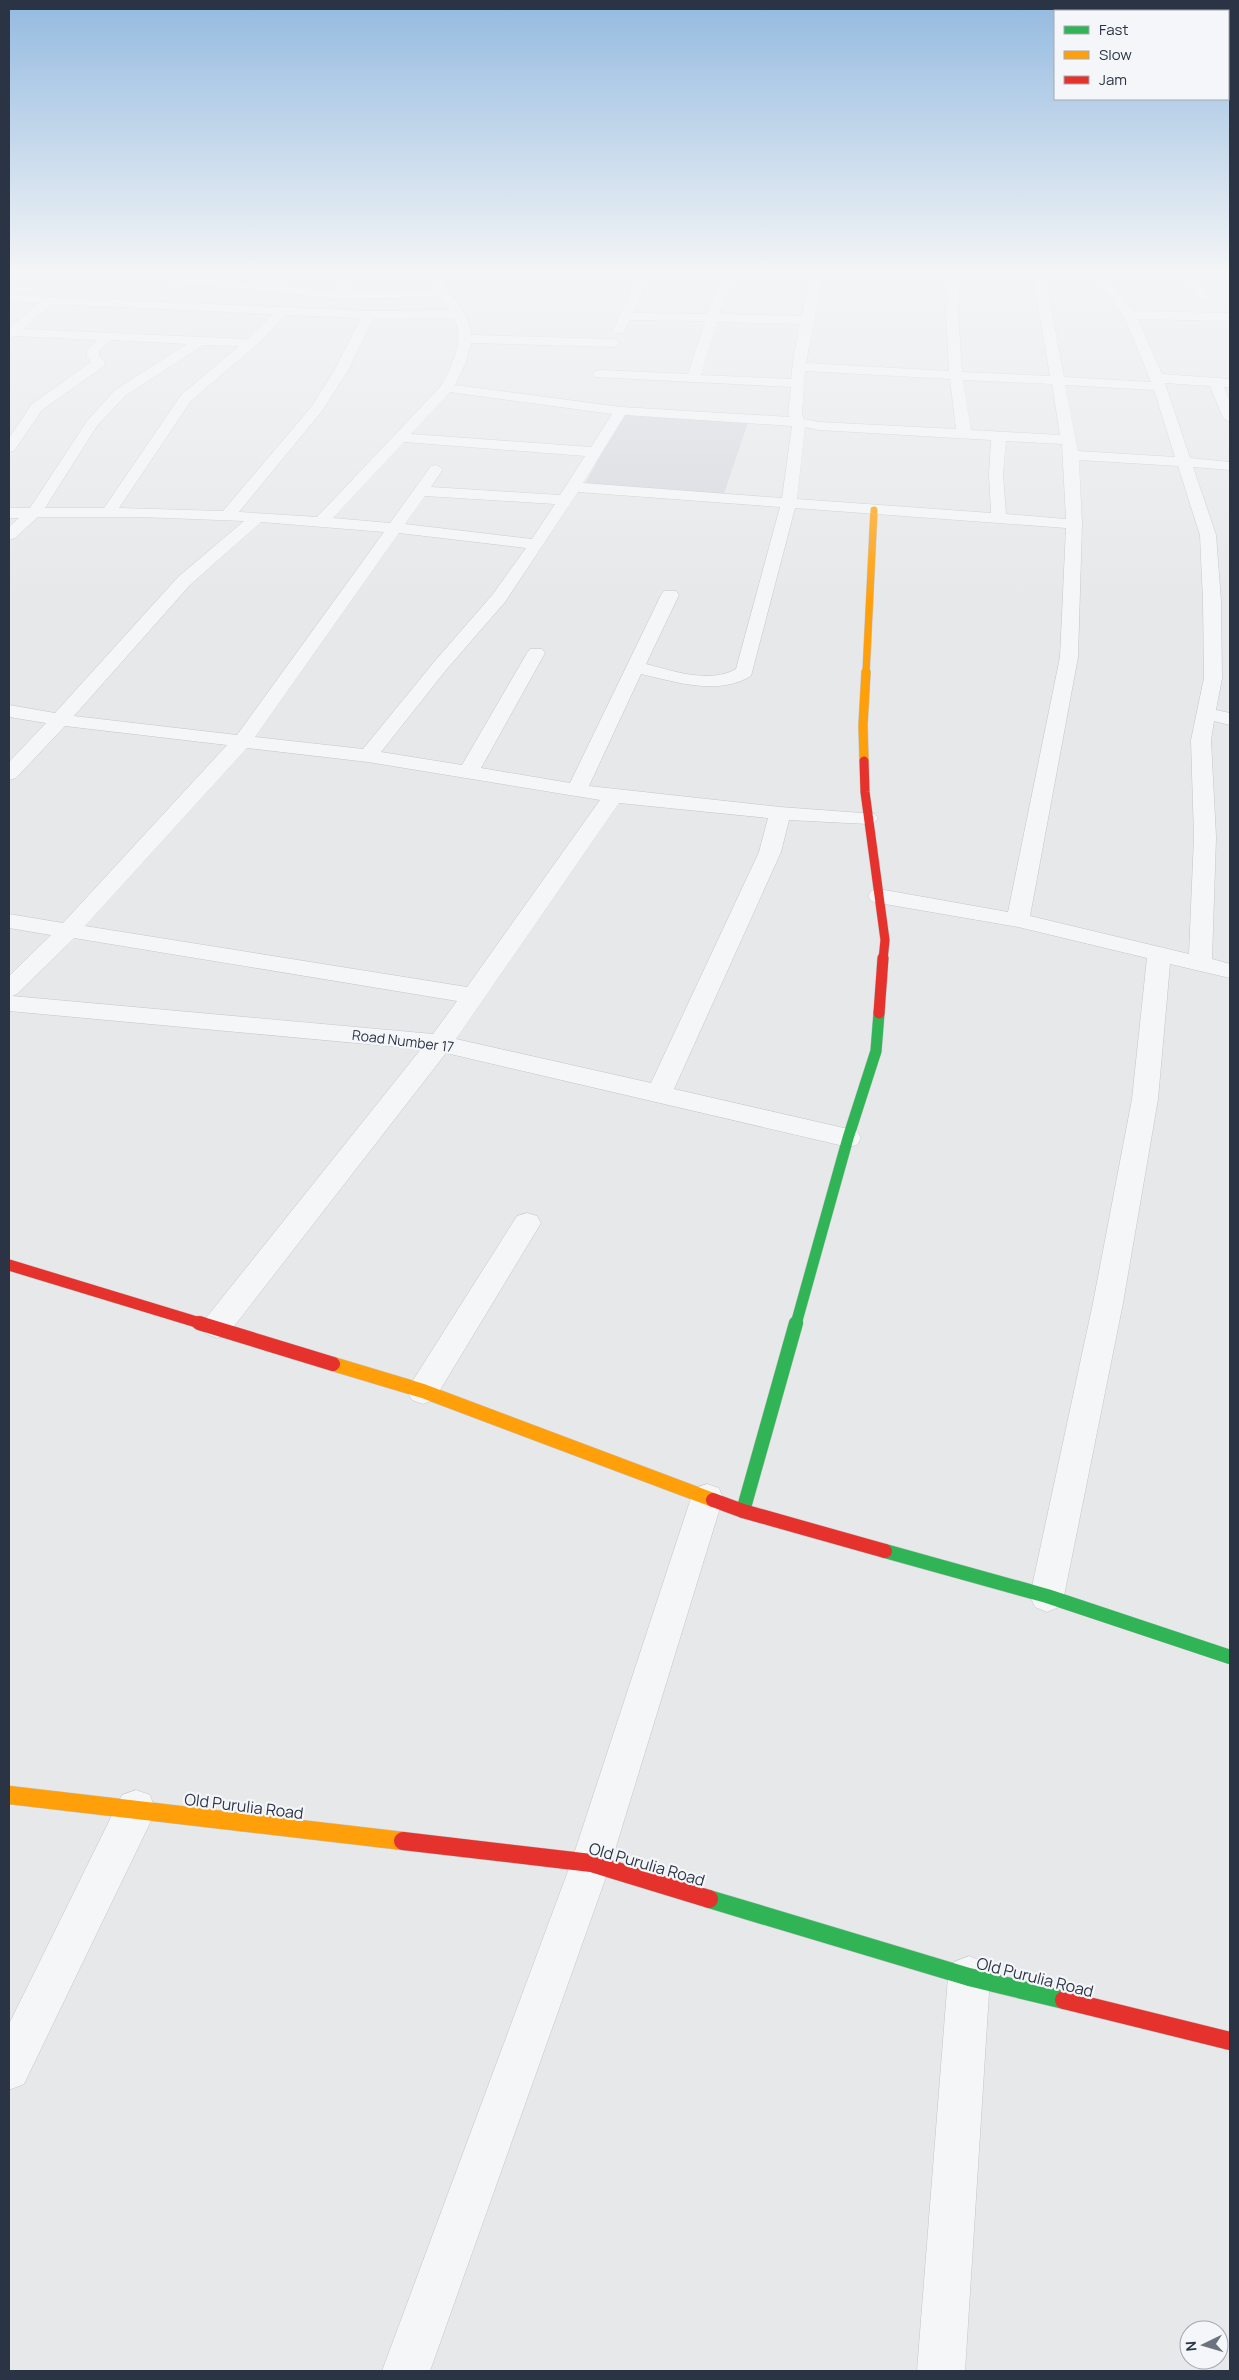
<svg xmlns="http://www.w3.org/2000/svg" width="1239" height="2380" font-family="Manrope,sans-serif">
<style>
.built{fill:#d4d7dd}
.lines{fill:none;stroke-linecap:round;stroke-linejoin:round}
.street-casing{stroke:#c4c6c8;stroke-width:1}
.fast-far2-casing{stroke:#c4c6c8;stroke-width:12}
.fast-far1-casing{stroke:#c4c6c8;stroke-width:15}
.fast-casing{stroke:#c4c6c8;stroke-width:19}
.slow-far3-casing{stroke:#c4c6c8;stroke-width:8}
.slow-far2-casing{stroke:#c4c6c8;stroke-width:10}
.slow-far1-casing{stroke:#c4c6c8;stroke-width:15}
.slow-casing{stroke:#c4c6c8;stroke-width:19}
.jam-far3-casing{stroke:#c4c6c8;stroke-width:10}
.jam-far2-casing{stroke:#c4c6c8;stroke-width:12}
.jam-far1-casing{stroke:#c4c6c8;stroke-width:15}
.jam-casing{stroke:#c4c6c8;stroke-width:19}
.street{fill:#f5f6f7;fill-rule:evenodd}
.fast-far2{stroke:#30b455;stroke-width:11}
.fast-far1{stroke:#30b455;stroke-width:14}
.fast{stroke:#30b455;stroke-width:18}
.slow-far3{stroke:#ff9f0a;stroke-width:7}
.slow-far2{stroke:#ff9f0a;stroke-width:9}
.slow-far1{stroke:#ff9f0a;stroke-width:14}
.slow{stroke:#ff9f0a;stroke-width:18}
.jam-far3{stroke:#e5322d;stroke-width:9}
.jam-far2{stroke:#e5322d;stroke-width:11}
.jam-far1{stroke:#e5322d;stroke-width:14}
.jam{stroke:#e5322d;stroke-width:18}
.labels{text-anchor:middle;stroke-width:4.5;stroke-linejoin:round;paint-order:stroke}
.street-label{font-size:14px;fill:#2b3445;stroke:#f4f6f9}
.near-street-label{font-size:16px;fill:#2b3445;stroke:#f4f6f9}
</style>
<rect width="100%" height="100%" fill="#e6e8ea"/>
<!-- built -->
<path class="built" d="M622,414L748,422L724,494L585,484Z"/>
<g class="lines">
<!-- street casing -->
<g class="street-casing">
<path id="street" d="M14,271H26L13,284L9,285V276Z
M106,271H129L338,291L349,271H360L350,291L435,290L429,271H441C445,296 470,310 471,335L614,339L620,343L614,347L471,343L466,362L455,385L621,407L790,417L788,414L791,387L595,377L593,374L595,371L600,370L688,374L705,321L630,320L623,333H615L613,330L631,291V271H643V291L633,313L707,314L724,271H736L719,314L802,316L812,271H824L806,363L949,371L946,312L948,271H960L958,312L962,372L1050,376L1032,271H1044L1064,377L1151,382L1124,316L1090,271H1101L1133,311L1230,313V321L1138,319L1162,374L1230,379V387H1224L1230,402V422L1223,418L1210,386L1165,383L1190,458L1230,462V470L1193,467L1216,535L1221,601L1222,678L1216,710L1230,713V725L1214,721L1211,740L1216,837L1212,959L1230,964V978L1170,964L1158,1099L1123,1303L1064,1596L1059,1607L1047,1612L1035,1607L1030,1596L1093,1303L1132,1099L1147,958L1018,927L879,903L871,901L868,896L871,891L879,889L1008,912L1060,657L1066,528L795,508L751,676C717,696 677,682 641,674L589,786L780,807L875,814L878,818L875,822L868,824L789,820L781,852L674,1089L857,1131L861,1138L857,1145L848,1147L446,1053L228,1334L217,1338L206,1334L202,1326L206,1318L421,1049L9,1011V976L51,935L9,928V914L63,923L227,745L65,726L16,778L9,780V762L46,723L9,717V705L55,713L178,577L244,521L141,517H38L15,538L9,540V527L19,518H9V508H30L87,421L115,390L187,344L111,340L99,351V356L105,363L104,366L42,410L14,451L9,452V438L32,404L91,362L87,357V350L97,340L15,336L9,339V329L38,303L9,301V295L369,311L450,310L440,297L342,299L111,276L107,275ZM51,304L273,314L248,339L23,329ZM285,315L361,318L335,369L312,406L223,511L119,508L191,401L264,338ZM454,318C465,340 452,366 441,386L317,517L239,512L322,411L349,369L373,319ZM717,322L800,324L794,354L791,379L701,375ZM203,345L239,346L181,395L104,508H45L97,426L125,396ZM805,371L950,379L956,429L819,422L804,419L802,414ZM963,380L1052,384L1060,435L971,430ZM1065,385L1154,390L1175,457L1078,451ZM450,392L612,414L591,447L411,434ZM625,415L792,426L782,498L583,483ZM805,427L819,430L991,440L989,474L991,513L797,499ZM1006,441L1062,444L1066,519L1006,514L1003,474ZM404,442L585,456L560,495L431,487L443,469L436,465L431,466L390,523L333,518ZM1079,460L1178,466L1200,535L1203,601L1204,678L1191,740L1194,837L1189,954L1030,916L1078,657L1082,524ZM578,492L780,507L736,669C710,684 673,671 646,664L679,595L676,591H664L661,595L570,783L481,768L545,653L542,649H530L527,653L462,765L381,752L446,670L505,602ZM425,496L555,504L532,539L405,524ZM261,522L384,532L237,735L74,716L190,585ZM399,533L526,548L493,594L434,662L363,749L255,737ZM247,748L368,762L600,800L467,987L85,926ZM619,803L768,818L759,852L651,1083L456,1039ZM74,938L457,1001L433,1034L12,996L17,994Z
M1175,271L1230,274V280L1190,275L1209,297L1203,301L1199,300Z
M527,1213L537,1216L541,1223L434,1400L423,1404L412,1400L407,1391L412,1382L517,1216Z
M707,1484L719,1488L723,1498L611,1863L430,2371H382L571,1863L691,1498L695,1488Z
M136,1790L150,1795L155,1809L150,1823L24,2084L9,2090V2024L122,1795Z
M969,1956L984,1962L990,1977L965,2371H917L948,1977L954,1962Z"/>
</g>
<!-- fast-far2 casing -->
<g class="fast-far2-casing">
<path id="fast-far2" d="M796,1324L848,1138L876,1051L879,1013"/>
</g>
<!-- fast-far1 casing -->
<g class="fast-far1-casing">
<path id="fast-far1" d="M743,1511L796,1323
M885,1551L1047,1596L1230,1657"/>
</g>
<!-- fast casing -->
<g class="fast-casing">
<path id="fast" d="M709,1899L969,1977L1064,2000"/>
</g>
<!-- slow-far3 casing -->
<g class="slow-far3-casing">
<path id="slow-far3" d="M866,673L874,510"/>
</g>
<!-- slow-far2 casing -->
<g class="slow-far2-casing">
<path id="slow-far2" d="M864,761L863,725L866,672"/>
</g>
<!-- slow-far1 casing -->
<g class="slow-far1-casing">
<path id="slow-far1" d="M333,1364L423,1391L713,1500"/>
</g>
<!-- slow casing -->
<g class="slow-casing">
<path id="slow" d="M9,1795L403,1841"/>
</g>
<!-- jam-far3 casing -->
<g class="jam-far3-casing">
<path id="jam-far3" d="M864,761L865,792L885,940L883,960"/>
</g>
<!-- jam-far2 casing -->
<g class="jam-far2-casing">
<path id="jam-far2" d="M879,1013L883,958
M9,1265L203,1324"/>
</g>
<!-- jam-far1 casing -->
<g class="jam-far1-casing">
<path id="jam-far1" d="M199,1323L333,1364
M713,1500L743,1511L885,1551"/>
</g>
<!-- jam casing -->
<g class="jam-casing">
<path id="jam" d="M403,1841L591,1863L709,1899
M1064,2000L1230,2041"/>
</g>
<!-- street -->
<use href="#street" class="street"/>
<!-- fast-far2 -->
<use href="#fast-far2" class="fast-far2"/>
<!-- fast-far1 -->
<use href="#fast-far1" class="fast-far1"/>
<!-- fast -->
<use href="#fast" class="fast"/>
<!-- slow-far3 -->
<use href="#slow-far3" class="slow-far3"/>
<!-- slow-far2 -->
<use href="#slow-far2" class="slow-far2"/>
<!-- slow-far1 -->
<use href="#slow-far1" class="slow-far1"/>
<!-- slow -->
<use href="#slow" class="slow"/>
<!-- jam-far3 -->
<use href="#jam-far3" class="jam-far3"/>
<!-- jam-far2 -->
<use href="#jam-far2" class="jam-far2"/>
<!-- jam-far1 -->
<use href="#jam-far1" class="jam-far1"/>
<!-- jam -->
<use href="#jam" class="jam"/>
</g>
<!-- sky -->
<linearGradient id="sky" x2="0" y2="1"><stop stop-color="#93bae0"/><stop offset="0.45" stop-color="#f4f5f6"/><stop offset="1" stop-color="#f4f5f6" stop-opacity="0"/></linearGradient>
<rect width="1239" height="605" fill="url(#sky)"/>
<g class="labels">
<!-- street labels -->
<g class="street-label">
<text transform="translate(403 1041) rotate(7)" y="5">Road Number 17</text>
</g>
<!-- near-street labels -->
<g class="near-street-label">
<text transform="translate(244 1806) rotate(7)" y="6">Old Purulia Road</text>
<text transform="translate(647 1864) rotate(16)" y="6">Old Purulia Road</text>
<text transform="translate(1035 1977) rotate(14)" y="6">Old Purulia Road</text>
</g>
</g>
<!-- border -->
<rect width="1239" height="2380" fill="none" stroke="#2b3445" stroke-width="20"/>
<!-- legend -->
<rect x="1054" y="10" width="175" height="90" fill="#f4f6f9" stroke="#a4a8b1"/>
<rect x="1064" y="26" width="25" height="8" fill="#30b455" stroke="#a4a8b1"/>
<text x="1099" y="35" font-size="15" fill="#2b3445">Fast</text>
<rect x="1064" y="51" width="25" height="8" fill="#ff9f0a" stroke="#a4a8b1"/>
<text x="1099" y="60" font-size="15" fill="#2b3445">Slow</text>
<rect x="1064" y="76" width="25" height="8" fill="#e5322d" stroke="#a4a8b1"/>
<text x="1099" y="85" font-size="15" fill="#2b3445">Jam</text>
<!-- north arrow -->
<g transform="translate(1204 2345) rotate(265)"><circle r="24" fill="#f4f6f9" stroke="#a4a8b1"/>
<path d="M0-4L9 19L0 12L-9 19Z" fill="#6c737f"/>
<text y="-8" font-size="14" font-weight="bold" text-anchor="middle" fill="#2b3445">N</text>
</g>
</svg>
